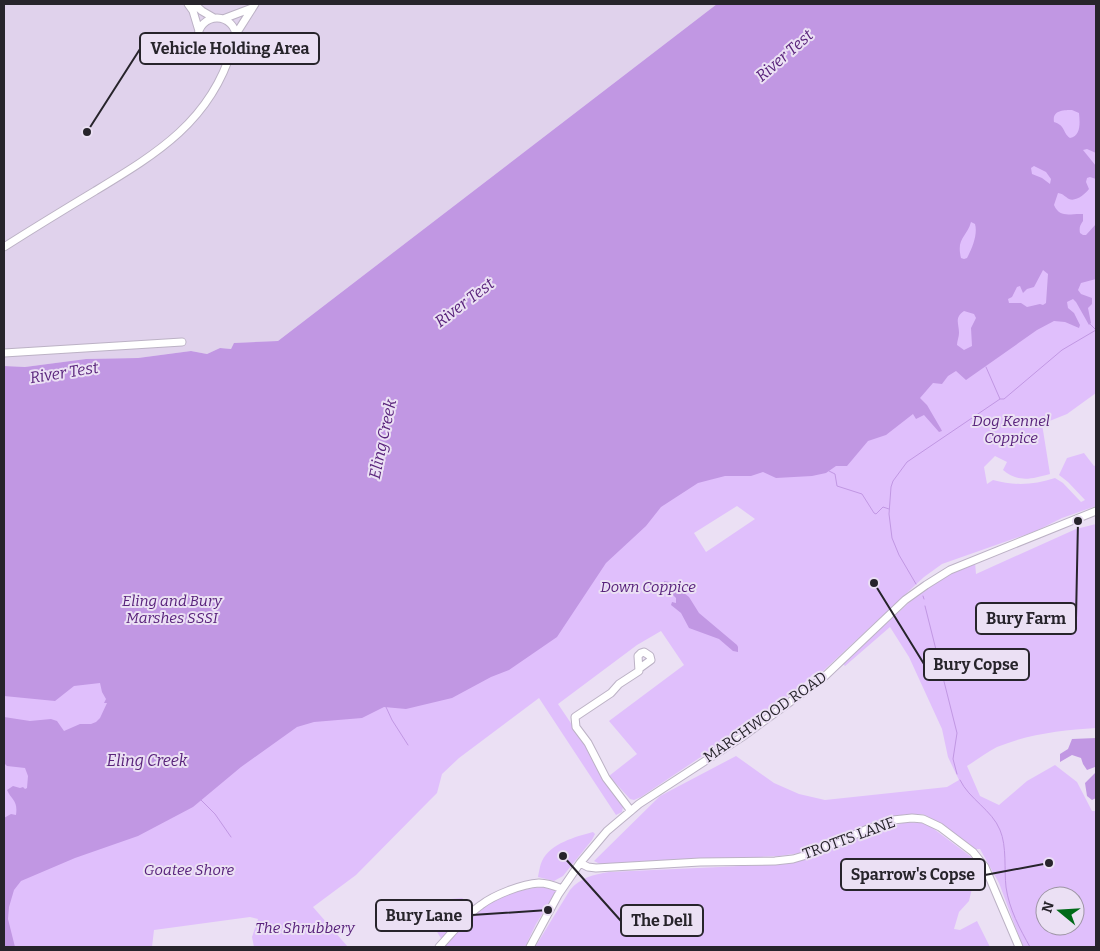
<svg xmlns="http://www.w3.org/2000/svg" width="1100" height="951" font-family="Bitter,serif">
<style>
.built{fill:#e0d2ec}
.green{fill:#e0bffc;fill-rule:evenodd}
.water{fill:#c197e3;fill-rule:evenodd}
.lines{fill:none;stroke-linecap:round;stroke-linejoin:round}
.stream{stroke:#c197e3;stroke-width:1}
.minor-casing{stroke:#bcb2c5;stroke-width:9}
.minor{stroke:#fff;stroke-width:7}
.labels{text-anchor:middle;stroke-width:4;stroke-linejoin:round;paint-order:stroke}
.park-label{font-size:15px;font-style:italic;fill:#58227b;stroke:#ebe0f4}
.street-label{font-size:15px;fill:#27242b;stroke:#ebe0f4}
.water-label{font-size:16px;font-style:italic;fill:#59237b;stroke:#ebe0f4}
.leader{fill:none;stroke:#27242b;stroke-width:2}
.callout-dot{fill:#27242b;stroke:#ebe0f4;stroke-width:2}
.callout{fill:#ebe0f4;stroke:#27242b;stroke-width:2}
.callout-label{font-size:16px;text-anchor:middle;font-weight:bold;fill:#27242b}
</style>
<rect width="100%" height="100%" fill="#ebe0f4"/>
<!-- built -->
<path class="built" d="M4,4H717L278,341L235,343L231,349L220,348L207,354L191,351L138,358L86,359L25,367L4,366Z"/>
<!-- green -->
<path class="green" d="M1096,4V393L1067,414L1042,424L1050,474C1031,479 1019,483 1003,470L1007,462L995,456L984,467L987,484L993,480C1014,486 1034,485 1055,478L1063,483L1081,502L1085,500L1068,482L1059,475L1067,458L1084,453L1094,466L1096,465V506L1062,518L1036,531L942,564L924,577L822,672L813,674L799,688L765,714L641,797L634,800L630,799L609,776L637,754L609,721L684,665L661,631L637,645L558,704L591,753L623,807L622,812L616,815L539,698L459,758L442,774L437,793L430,800L356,875L313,907L348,947H254L252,937L258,919L250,917L154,930L152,947H4V431L918,308ZM737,506L755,519L706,552L694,533Z
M1096,524V728C1063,730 1028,734 997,747C987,752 977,760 967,766L980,796L999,805L1027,781L1055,765L1077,782L1092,811H1096V947H1023L999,883L980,849H976L954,835L943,825L927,816L922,814H906L868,825L800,853L779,856L602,865L594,861L660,796L736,756L774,783L799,794L825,800L947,787L959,780L948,757L942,729L909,657L890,627L845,666L843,664L916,596L947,575L975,562L976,574L1076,529ZM1045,896H1075V926H1045Z
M906,822L921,823L930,826L970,856L981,866L985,877L974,880L969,901L959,912L954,929L960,930L977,921L990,947H535L570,890C581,877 593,875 609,872L787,864L800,860L868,830H881Z
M593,832L595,834L592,840L563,876L554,881L538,877C539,872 540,865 542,861C551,843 575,837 593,832Z
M542,887H555L557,891L536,924L525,947H444C477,911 491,893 542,887Z
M462,898L469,903L472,908L442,940L428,917L451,899Z"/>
<!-- water -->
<path class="water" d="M717,4H1096V153L1087,149L1083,150L1096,166V179L1090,177L1087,178L1086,182L1089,189C1085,194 1076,202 1069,199C1065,197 1064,194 1058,193L1054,205C1060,219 1071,213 1083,214V221C1080,225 1079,228 1080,233L1083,235H1086L1096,224V279L1081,283L1078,290L1081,294L1092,298V304L1088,308L1091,323L1089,325L1076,302L1073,299L1067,302L1068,308L1074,313L1080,325L1079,328L1065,322L1054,321L1037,330L966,380L956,371L948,376L942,384L933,383L920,398L927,405L941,429L942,431L939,432L924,415L916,419L913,414L886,435L868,441L847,466H836L826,473L812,476L776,478L763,472L751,476H725L698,483L661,507L646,526L606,563L557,637L509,670L491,677L452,698L406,709L384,707L362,718L314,722L297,727L241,767L193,807L138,836L75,858L21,881L14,890L9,907L8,919L15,947H4V818L11,814L16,815C18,800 12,801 7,790L13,786L20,788L23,787L25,789L27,788L28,776L25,768L7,766L4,763V717L30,721L51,719L57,721L64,731L80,724H91L96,722L100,718L107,703H104L106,699L102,692L100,683L74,686L55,701L4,696V366L25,367L86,359L138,358L191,351L207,354L220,348L231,349L234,343L278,341ZM1072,110L1079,113C1080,123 1081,136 1070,138C1062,132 1066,126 1054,122C1052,110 1064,110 1072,110ZM1034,166L1046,172L1051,179L1050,184L1042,178L1032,174L1031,168ZM971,222L975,224C978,234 972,249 967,258L964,259L961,258C956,238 967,237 971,222ZM1043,270L1048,274L1046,303L1043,305L1040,304L1027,307L1021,303H1009L1008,299L1012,297L1017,287L1020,286L1023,293L1027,289L1034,287ZM964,311L974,314L976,318L971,328L972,346L964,350L957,345C957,341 959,337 959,333C959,323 954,318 964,311Z
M664,581L670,582L689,597L699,613L737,645L738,647V652L733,651L719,639L689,628L681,613L671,605L672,602L676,603V598L664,586Z
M1096,738L1095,767L1087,770L1083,764L1081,758L1072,755L1060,762V754L1068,749L1072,739Z
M1096,772V798L1092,800L1087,796L1085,783Z"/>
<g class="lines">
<!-- stream -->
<path class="stream" d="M1090,324L1096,330
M1000,399H1004L1062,350L1096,330
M829,471L835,474L837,486L862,494L874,513L876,514L883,507L889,509
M916,584L899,555L892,538L889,514L891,487L893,481L907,462L1000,399L986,367
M923,596L924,599
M925,606L957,733L953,759L957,774
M386,707L392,720L408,745
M960,780C969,799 992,810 1000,830C1007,846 1004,870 1006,887C1009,909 1020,929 1030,947
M201,800L215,814L231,837"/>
<!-- minor casing -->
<g class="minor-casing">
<path id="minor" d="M188,4L193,11L199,31
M194,4L202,11L214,18
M198 37a19 19 0 1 1 38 0a19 19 0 1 1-38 0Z
M223,19L252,8
M236,34L255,4
M4,247C34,228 65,209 95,191C156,154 210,122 232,49
M4,353L182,342
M631,811L606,778L588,743L576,727L575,717L611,693L619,684L639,671L638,656L641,653L644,652L650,656L651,660L640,668
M580,863L588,867L596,868L700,862L775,861L793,859L810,854L870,828L893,820L912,818L923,819L940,827L973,852L985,867L1019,947
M439,947C452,933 465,916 481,905C494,895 522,884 539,883C547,883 555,886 562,889
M530,947L558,895L580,863L607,831L639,804L742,737L823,678L905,600L926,585L950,570L1096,511"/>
</g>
<!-- minor -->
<use href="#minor" class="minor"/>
</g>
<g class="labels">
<!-- park labels -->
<g class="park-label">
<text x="1011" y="426">Dog Kennel<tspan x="1011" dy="17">Coppice</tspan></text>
<text x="648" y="592">Down Coppice</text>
<text x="172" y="606">Eling and Bury<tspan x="172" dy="17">Marshes SSSI</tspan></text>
<text x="189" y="875">Goatee Shore</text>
<text x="305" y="933">The Shrubbery</text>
</g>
<!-- street labels -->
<g class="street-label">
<text transform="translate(765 717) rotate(-35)" y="5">MARCHWOOD ROAD</text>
<text transform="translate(849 838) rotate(-20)" y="5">TROTTS LANE</text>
</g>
<!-- water labels -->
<g class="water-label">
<text transform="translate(784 55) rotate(-41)" y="6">River Test</text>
<text transform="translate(464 302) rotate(-37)" y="6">River Test</text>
<text transform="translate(64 372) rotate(-9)" y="6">River Test</text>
<text transform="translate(382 439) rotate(-78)" y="6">Eling Creek</text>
<text x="147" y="766">Eling Creek</text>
</g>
</g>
<!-- callouts -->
<path class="leader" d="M87 132L140 49M1078 521L1076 618M874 583L924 664M1049 863L985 875M548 910L472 915M563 856L621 921"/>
<g class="callout-dot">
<circle cx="87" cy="132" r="5"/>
<circle cx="1078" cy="521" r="5"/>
<circle cx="874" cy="583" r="5"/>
<circle cx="1049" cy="863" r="5"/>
<circle cx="548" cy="910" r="5"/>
<circle cx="563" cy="856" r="5"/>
</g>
<g class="callout">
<rect x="140" y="33" width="179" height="31" rx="5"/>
<rect x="976" y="603" width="100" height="31" rx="5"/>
<rect x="924" y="649" width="105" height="31" rx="5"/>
<rect x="841" y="859" width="144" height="31" rx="5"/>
<rect x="376" y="900" width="96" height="31" rx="5"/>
<rect x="621" y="905" width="82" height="31" rx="5"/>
</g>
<g class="callout-label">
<text x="230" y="54">Vehicle Holding Area</text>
<text x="1026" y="624">Bury Farm</text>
<text x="976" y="670">Bury Copse</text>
<text x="913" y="880">Sparrow's Copse</text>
<text x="424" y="921">Bury Lane</text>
<text x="662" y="926">The Dell</text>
</g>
<!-- border -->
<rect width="1100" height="951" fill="none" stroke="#27242b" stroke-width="10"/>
<!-- north arrow -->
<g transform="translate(1060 911) rotate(288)"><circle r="24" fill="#ebe0f4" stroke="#9d95a4"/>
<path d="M0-4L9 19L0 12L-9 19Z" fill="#006a18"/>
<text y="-8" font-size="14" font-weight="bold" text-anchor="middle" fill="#27242b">N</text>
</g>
</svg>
